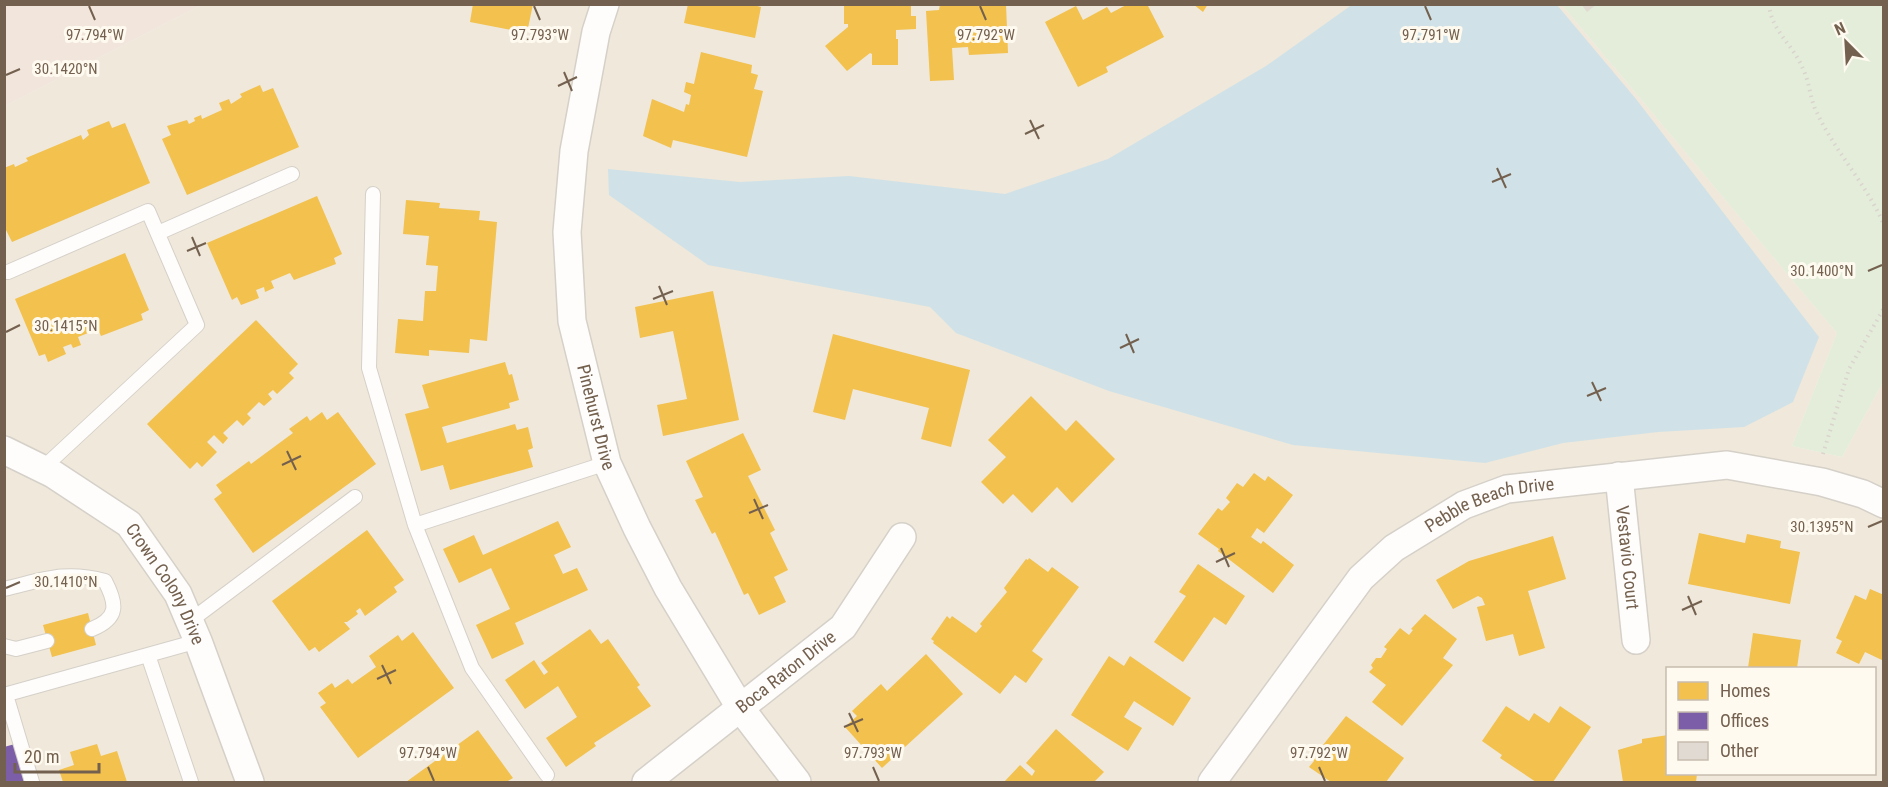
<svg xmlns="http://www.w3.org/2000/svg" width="1888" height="787" font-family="'Roboto Condensed',sans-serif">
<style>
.residential{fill:#efe8db;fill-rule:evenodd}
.commercial{fill:#f1e5dc}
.green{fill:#e3edd9}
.water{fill:#d0e2e7}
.homes{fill:#f2c14e}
.offices{fill:#7b5ea7}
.building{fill:#e1dad2}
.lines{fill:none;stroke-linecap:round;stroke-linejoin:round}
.lane-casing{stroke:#d5d0c8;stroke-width:16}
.street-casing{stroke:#d5d0c8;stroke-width:30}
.path{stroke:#dad4cf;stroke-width:4;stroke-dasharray:1.5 4.5;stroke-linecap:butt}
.lane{stroke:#fefdfc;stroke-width:14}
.street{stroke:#fefdfc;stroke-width:27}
.ticks{fill:none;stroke:#74604e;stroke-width:2}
.labels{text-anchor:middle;stroke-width:6;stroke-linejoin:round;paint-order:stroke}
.street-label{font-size:18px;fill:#74604e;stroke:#fefaf0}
.ticks-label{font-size:15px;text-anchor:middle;fill:#74604e;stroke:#fefaf0;stroke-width:6;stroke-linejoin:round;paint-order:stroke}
</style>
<rect width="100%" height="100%" fill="#f7f4ed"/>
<!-- residential -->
<path class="residential" d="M201,5H1562L1837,333L1792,446L1842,457L1883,382V782H5V106ZM1668,668H1874V774H1668Z"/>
<!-- commercial -->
<path class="commercial" d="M5,4H201V5L5,106Z"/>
<!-- green -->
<path class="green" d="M1562,5H1883V382L1842,457L1792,446L1837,333Z"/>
<!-- water -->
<path class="water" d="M1353,4L1557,5L1636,99L1819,337L1793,402L1744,427L1658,432L1563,443L1485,463L1293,445L1109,391L956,333L930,307L708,265L609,195L608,169L740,182L849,176L1005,194L1108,159L1266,66Z"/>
<!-- homes -->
<path class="homes" d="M473,4H533L527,33L470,22Z
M688,4H750L761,7L755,38L684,23Z
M844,4H911V16H916V29L896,30V39H898V65H872V54L870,53L847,71L825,46L848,27V24H844Z
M940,4H1006L1008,53L969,55L968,47L952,48L954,80L930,81L926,11L939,10Z
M1128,4H1147L1164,37L1106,67L1108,72L1078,87L1045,22L1076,6L1083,20L1107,7L1111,13Z
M1193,4H1208L1203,12Z
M701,52L752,65L751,73L758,75L754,89L763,91L747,157L673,140L671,148L643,136L652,99L684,112L686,104L689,105L691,95L684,92L686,82L694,84Z
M260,85L263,92L273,88L299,147L187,195L162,139L171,135L167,126L187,120L189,124L195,121L194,118L201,115L202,119L222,110L219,103L229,99L231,104L242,97L240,94Z
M109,121L112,128L125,123L150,183L12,242L4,226V168L14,164L15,167L28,161L26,158L81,135L83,140L89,135L87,130Z
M317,196L342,254L334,258L336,264L294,280L290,273L271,281L274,288L265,292L264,287L256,290L259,298L241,305L237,297L232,300L207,243Z
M406,200L440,203L439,208L480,211L479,220L497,222L487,341L470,339L469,353L429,350V356L395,353L398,319L423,321L425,291H436L438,266L426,265L429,236L403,234Z
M125,253L149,310L141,314L143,320L101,336L98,329L78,337L81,345L73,348L71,344L63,347L66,354L48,362L45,354L39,356L15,299Z
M713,291L739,420L663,436L657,405L687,399L673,331L640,338L635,307Z
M256,320L298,364L289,373L294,378L277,394L273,390L268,394L272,399L264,406L259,402L247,414L251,418L243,426L237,420L223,433L228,438L223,444L214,435L207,442L217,452L202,467L197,462L190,469L147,424Z
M833,334L970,370L951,447L921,439L929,408L853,389L845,420L813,412Z
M505,362L509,375L512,374L519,400L509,403L510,408L442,427L447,443L515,424L517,430L528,427L533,448L528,450L533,467L450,490L443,465L421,471L405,414L429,408L422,385Z
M1031,396L1066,431L1076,420L1115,459L1072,503L1057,487L1032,513L1013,494L1003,504L981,482L1006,457L988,440Z
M322,412L327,420L338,412L376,464L253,553L214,499L222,493L216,485L249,461L251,464L293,433L289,429L307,416L310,421Z
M743,433L761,470L748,476L775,530L770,533L788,570L774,577L786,602L759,615L748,593L744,595L715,532L712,534L695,500L703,497L686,461Z
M1254,473L1265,481L1268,476L1293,495L1264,533L1257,528L1251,537L1261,544L1263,541L1294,565L1273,593L1218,551L1219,549L1198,534L1218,508L1222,511L1230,502L1226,498L1237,483L1243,487Z
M558,521L571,547L554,555L563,574L577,568L588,590L515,623L524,644L492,659L476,625L510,609L491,568L459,583L443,549L474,535L483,555Z
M367,530L404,580L394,587L397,592L365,616L360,608L356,611L358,614L347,622H344L350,629L319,652L315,647L309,651L272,601Z
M1699,533L1745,543L1747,534L1781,541L1780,548L1800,552L1790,604L1688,584Z
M1553,536L1566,579L1528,591L1545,648L1519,656L1513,634L1486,641L1477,607L1485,605L1482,598L1478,596L1453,609L1436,580L1469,561Z
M1029,558L1048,572L1052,567L1079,587L1032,651L1043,659L1026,683L1015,675L1000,694L933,643L934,641L931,639L947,616L950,619L952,616L976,633L982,626L980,624L1007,592L1004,588L1026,559L1028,560Z
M1198,564L1245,596L1226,625L1214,617L1183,662L1154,642L1186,596L1179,592Z
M1870,589L1884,595V661L1865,652L1859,664L1836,653L1842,641L1836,638L1855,595L1866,600Z
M88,613L96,645L52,657L43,625Z
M1425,614L1457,639L1443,658L1453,665L1402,726L1372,702L1386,685L1369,672L1373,668L1371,665L1376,658H1381L1387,649L1384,647L1400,628L1409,635L1413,630L1411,629Z
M590,629L601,644L608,639L640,685L637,687L651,706L594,743L596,746L566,767L546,738L577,717L558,686L525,709L505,680L534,660L544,675L548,672L541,663Z
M413,632L454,688L358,758L320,707L326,703L318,693L332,683L335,688L348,679L352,684L376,667L369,656L398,635L402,641Z
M1753,633L1801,640L1797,668H1748Z
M926,654L963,694L882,768L845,727L857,716L852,711L881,684L887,691Z
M1109,656L1124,666L1130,656L1191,698L1173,726L1134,701L1124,717L1142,728L1128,751L1071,715Z
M1506,706L1529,721L1534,713L1549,723L1560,706L1591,727L1553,782H1536L1500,758L1502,755L1482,741Z
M1346,716L1404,758L1386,782H1331L1309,767L1314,761L1312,759Z
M1056,729L1104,772L1094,782H1004L1020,765L1032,776L1035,771L1026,763Z
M478,730L513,778L508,781L509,782H406Z
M1668,735V774H1697L1696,782H1623L1618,750L1642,743V739Z
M97,744L101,756L117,751L127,782H63L59,770L74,765L70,752Z"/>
<!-- offices -->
<path class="offices" d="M15,744L26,782H4V747Z"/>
<!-- building -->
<path class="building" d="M1581,4H1597L1587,12Z"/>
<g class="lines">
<!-- lane casing -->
<g class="lane-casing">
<path id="lane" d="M373,194L369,368L415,525L472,668L547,775
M158,233L292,174
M8,272L148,211L197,325L43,468
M415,525L607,463
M4,589C43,580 64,570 105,581C117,604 119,618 92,629
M190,621L355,497
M4,646L16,649L47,641
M148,655L191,782
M4,695L198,641
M6,695L32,782"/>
</g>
<!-- street casing -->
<g class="street-casing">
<g id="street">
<path id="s1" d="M605,4L596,32L574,151L567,232L572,321L607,463L637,528L668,588L741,709L797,782"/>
<path id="s2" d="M4,450L53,474L129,524L178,594L198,641L250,782"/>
<path id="s3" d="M1619,476L1636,640"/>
<path id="s4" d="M646,782L843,627L902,537"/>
<path id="s5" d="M1212,782L1361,578L1394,548L1464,505L1507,489L1727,465L1822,482L1863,494L1884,504"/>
</g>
</g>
<!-- path -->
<path class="path" d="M1769,4C1771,31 1793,44 1803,69C1810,83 1810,100 1817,113C1836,153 1867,185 1884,225
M1823,454L1849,369L1884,308"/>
<!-- lane -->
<use href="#lane" class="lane"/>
<!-- street -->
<use href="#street" class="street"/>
</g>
<!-- ticks -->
<path class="ticks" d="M89,6L95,20M534,6L540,20M980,6L986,20M1425,6L1431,20M564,72L572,91M6,75L20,69M558,86L577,77M1030,120L1039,139M1025,134L1044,125M1497,168L1506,188M1492,182L1511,174M192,237L200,256M187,251L206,243M1868,271L1882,265M659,286L667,305M653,299L673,291M6,332L20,325M1126,334L1134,353M1120,348L1139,339M1592,382L1601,401M1587,396L1606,388M287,451L296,470M282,465L301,456M754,499L763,519M749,513L768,505M1868,527L1882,521M1221,548L1229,567M1216,562L1235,553M6,588L20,582M1688,596L1696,615M1682,610L1702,601M382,665L391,684M377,679L396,670M849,713L858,732M844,727L863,719M428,767L434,781M873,767L879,781M1319,767L1325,781"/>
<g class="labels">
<!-- street labels -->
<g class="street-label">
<text dy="6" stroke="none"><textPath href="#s1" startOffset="420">Pinehurst Drive</textPath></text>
<text dy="6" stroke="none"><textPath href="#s5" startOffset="404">Pebble Beach Drive</textPath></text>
<text dy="6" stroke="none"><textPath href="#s3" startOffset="82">Vestavio Court</textPath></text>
<text dy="6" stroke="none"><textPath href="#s2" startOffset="216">Crown Colony Drive</textPath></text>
<text dy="6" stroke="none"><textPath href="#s4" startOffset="178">Boca Raton Drive</textPath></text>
</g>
</g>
<g class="ticks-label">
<text x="95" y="40">97.794°W</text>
<text x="540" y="40">97.793°W</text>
<text x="986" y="40">97.792°W</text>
<text x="1431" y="40">97.791°W</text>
<text x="66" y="74">30.1420°N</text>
<text x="1822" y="276">30.1400°N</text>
<text x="66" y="331">30.1415°N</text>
<text x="1822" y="532">30.1395°N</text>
<text x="66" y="587">30.1410°N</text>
<text x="428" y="758">97.794°W</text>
<text x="873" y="758">97.793°W</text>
<text x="1319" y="758">97.792°W</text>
</g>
<!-- border -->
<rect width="1888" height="787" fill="none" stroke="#74604e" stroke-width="12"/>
<!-- legend -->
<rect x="1666" y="667" width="210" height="108" fill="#fefaf0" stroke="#c7bcaf" stroke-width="1.5"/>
<rect x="1678" y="682" width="30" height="18" fill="#f2c14e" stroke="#c7bcaf" stroke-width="1.5"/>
<text x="1720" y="697" font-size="18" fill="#74604e">Homes</text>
<rect x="1678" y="712" width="30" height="18" fill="#7b5ea7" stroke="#c7bcaf" stroke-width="1.5"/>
<text x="1720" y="727" font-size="18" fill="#74604e">Offices</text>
<rect x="1678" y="742" width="30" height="18" fill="#e1dad2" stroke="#c7bcaf" stroke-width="1.5"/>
<text x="1720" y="757" font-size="18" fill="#74604e">Other</text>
<!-- north arrow -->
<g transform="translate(1846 42) rotate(336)" stroke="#fefaf0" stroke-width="4.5" paint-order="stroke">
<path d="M0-4.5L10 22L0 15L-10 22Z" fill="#74604e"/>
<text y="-9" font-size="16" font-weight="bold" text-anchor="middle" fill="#74604e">N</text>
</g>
<!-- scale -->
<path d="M15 763v9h84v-9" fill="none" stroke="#74604e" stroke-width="3"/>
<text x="24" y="763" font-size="18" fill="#74604e" stroke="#fefaf0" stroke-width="4.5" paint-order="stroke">20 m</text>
</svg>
